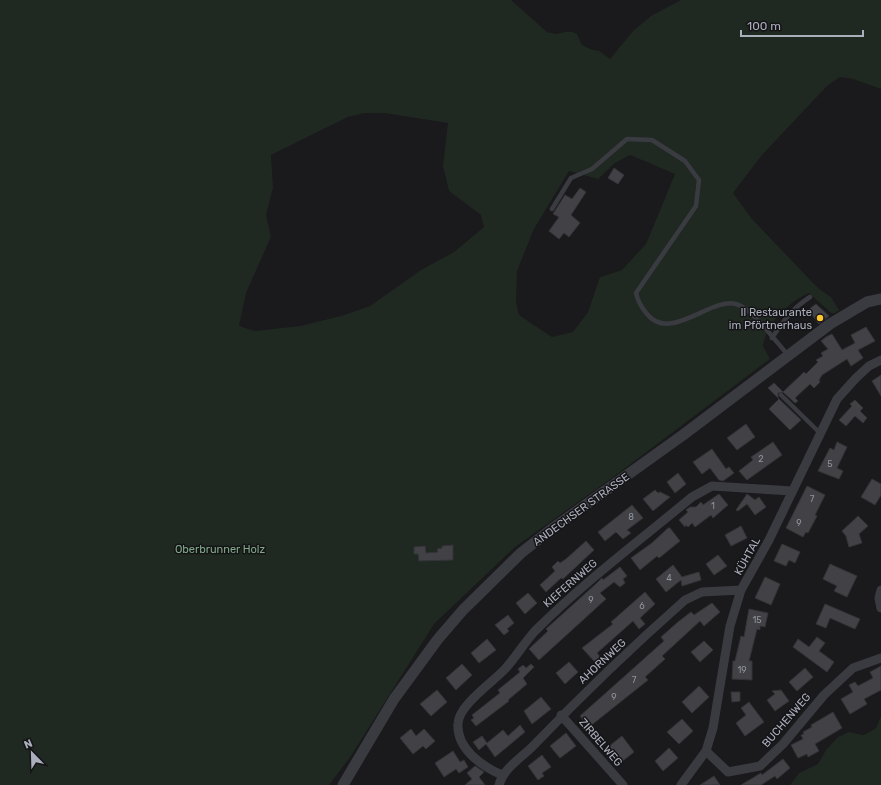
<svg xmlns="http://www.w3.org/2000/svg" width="881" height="785" font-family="Rubik,sans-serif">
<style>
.green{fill:#1f2821;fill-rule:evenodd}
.building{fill:#414146;stroke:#343338}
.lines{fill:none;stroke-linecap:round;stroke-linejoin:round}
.service{stroke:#3a3b41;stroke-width:4.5}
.minor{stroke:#3a3b41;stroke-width:9}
.tertiary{stroke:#3a3b41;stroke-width:11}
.poi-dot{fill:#fcc831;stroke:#151417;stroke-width:1.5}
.labels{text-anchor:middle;stroke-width:3;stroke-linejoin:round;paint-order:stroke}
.number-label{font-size:9px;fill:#90949e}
.poi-label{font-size:11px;fill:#abafbc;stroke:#151417;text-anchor:end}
.street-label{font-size:11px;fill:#abafbc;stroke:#151417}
.park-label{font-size:11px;fill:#81a887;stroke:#151417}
</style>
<rect width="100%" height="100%" fill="#1a191c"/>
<!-- green -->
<path class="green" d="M0,0H511L547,32L556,34L565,32H572L577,34L582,45L590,49L599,51L610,59L633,31L651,16L681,0H881V89L853,79L840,77L827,86L762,155L733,193L752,219L818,288L831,297L839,310L835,313H831L809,293C788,302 767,323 763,346L770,359L612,478L515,547L434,624L351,756L329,785H0ZM365,113H384L448,123L443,166L449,191L481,215L484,227L454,252L421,270L370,306L341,316L300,326L255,331L239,326L246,293L271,237L266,215L273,188L271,155L348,117ZM630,155L675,174L646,244L622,270L600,277L588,312L573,332L552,337L519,315L516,303L517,271L534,229L569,171L598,179L615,163Z
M881,716V785H790L799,773L818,764L826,750L838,737L849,732L863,735L868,733L876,728Z"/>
<!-- building -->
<path class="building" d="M614,168L624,175L618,184L608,178Z
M580,188L586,192L571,215L580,223L569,237L564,233L559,239L549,231L559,217L553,214L565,195L572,199Z
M816,304L829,316L819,324L808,310Z
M866,327L875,341L858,350L863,358L851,366L847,359L822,375L819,380L820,382L814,388L810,384L795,398L798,401L795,403L783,392L778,393V398L801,420L790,430L769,409L779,399L768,388L774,383L783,392L804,372L806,374L818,362L816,360L823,356L821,353L828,349L821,341L826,337L832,334L842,350L855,343L851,335Z
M881,375V396L872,381Z
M855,400L863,408L860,411L867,418L863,423L855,416L846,426L839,420L852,406L850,404Z
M746,424L755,437L737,450L727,438Z
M773,442L782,455L747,480L739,471L753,460L751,457Z
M837,442L847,447L837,468L843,471L839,479L818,471L830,448L834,450Z
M712,449L726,469L729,467L734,473L723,481L719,480L710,468L702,474L693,462Z
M678,473L686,484L675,493L667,482Z
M872,479L881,484V495L875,505L861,497Z
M807,486L825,495L815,515L817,516L808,533L806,532L803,537L786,528Z
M655,490L658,493L660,492L670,497L653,511L643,499Z
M719,494L728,505L713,518L711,515L695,527L692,523L688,527L686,525L685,527L679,520L688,512L686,510L690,507H696L701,502L703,505Z
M747,494L755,500L759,497L766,507L755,515L747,504L738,511L736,510Z
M632,505L643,518L627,530L631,533L623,539L616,532L605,541L598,532Z
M858,516L868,526L859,534L862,543L849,547L846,536L842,531Z
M741,526L747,538L731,546L725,535Z
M668,528H670L680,541L659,558L657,556L640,570L631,558L652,543Z
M586,541L594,550L563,579L561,578L546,592L540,585L555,571L552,567L558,561L560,563L566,559Z
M782,544L800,552L795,563L789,560L786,566L774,561Z
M453,545V560L419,561L418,554H414V547L425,546L426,553L438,552L437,549L442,548V546Z
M718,555L727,566L714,575L706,564Z
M830,564L857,576L847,597L834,591L837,586L823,579Z
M673,565L682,577L699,572L701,580L682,586L681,580L666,592L656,579Z
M620,567L627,576L623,579L625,583L620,587L614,582L600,593L606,599L539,660L529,649L548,631L546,629L597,583L602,578L603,580Z
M765,577L780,584L771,605L755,598Z
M645,592L655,604L640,618L645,624L639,629L633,621L597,653L600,657L595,662L582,648L613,624L611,622Z
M528,593L537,603L525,614L516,603Z
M712,603L720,612L704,626L700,621L662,656L665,659L645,677L648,680L589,727L580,716L664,641L661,637L678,622L691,612L694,615Z
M825,604L860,619L855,629L830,618L826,628L816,624Z
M749,609L768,613L765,627L760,626V630L757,629L749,661H752V680L732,679L733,661H735L741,636L744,637Z
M508,615L514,623L507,629L509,631L504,635L495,625Z
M817,637L825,643L819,651L834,662L827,672L793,647L798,639L809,647Z
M487,639L496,650L479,663L471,653Z
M704,641L713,650L700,662L691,652Z
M569,662L578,672L565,684L556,673Z
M462,664L472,675L456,690L446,678Z
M531,664L534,667L523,678L527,684L508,700L509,701L476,726L471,720L474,718L472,715L500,693L498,690L520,672L518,669L523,665L526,668Z
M881,666V690L864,699L867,704L850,714L841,699L853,692L849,685L855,682L858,686L873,678L870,672Z
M805,668L813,677L797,691L789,682Z
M699,686L709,697L692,713L682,702Z
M437,690L447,702L431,716L420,704Z
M781,690L789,701L775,711L767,700L775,694L772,691Z
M731,692H740V701L732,702Z
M541,697L551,709L532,724L524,711Z
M749,702L764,722L745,736L736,723L746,715L741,708Z
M833,712L842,728L815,744L819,751L808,757L807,754L798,758L791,745L803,739L801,735L804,734L803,732L812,727L811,725Z
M682,719L693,731L679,744L667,732Z
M520,725L525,732L495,757L486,744L479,750L473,742L482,736L487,743L503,730L508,736Z
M411,729L416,736L424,729L435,741L426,749L423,746L413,754L400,738Z
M566,733L576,746L560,758L550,746Z
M622,736L634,752L620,763L608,747Z
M669,748L678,758L663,771L655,761Z
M453,751L460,762L464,760L468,767L459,773L456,769L444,777L435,763Z
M542,755L551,767L542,773L544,776L538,780L528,766Z
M783,759L790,768L777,779L775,776L761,785H741L761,773L762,775Z
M475,766L484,772L479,777L485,785H465L472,779L467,773Z
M714,776L720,785H700Z"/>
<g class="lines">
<!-- service -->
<path class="service" d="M552,209L571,178L592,169L627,139L652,140L685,161L699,180L696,206L636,293C638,302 641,307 647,314C670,343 711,297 736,304C752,308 776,342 788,355
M772,338C783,321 793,308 810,297
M781,395L820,433"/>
<!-- minor -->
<path class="minor" d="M881,590L879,598L881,608
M561,715L623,785
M706,751L728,772L760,766L783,744L824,695L853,668L881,658
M502,775C481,766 456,748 458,723C459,705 493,682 505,669C516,657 524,643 535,631C584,582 639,541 692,497L712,486L792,491
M499,785C503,768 523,757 534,745C582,695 633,646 685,600L702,592L741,590
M681,785L706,751L713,728L730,626L741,590L769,540L837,399L856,378L869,366L881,360"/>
<!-- tertiary -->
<path class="tertiary" d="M343,785L394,699L438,639L463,610L521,553L549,531L683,435L830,324L867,302L881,299"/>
</g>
<!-- markers -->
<circle class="poi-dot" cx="820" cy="318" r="4"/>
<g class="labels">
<!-- number labels -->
<g class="number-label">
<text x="761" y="462">2</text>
<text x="830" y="467">5</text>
<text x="812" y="502">7</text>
<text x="713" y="509">1</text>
<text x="631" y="520">8</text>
<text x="799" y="526">9</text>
<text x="669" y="581">4</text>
<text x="591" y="603">9</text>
<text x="642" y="609">6</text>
<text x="757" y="623">15</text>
<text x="742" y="673">19</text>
<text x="634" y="683">7</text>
<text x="614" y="700">9</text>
</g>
<!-- poi labels -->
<g class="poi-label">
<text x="812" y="316">Il Restaurante<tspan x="812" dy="13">im Pförtnerhaus</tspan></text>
</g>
<!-- street labels -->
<g class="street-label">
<text transform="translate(581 509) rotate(-36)" y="4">ANDECHSER STRASSE</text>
<text transform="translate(747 556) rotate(-61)" y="4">KÜHTAL</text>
<text transform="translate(570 583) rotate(-41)" y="4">KIEFERNWEG</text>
<text transform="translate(602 661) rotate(-43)" y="4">AHORNWEG</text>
<text transform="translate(786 720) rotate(-49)" y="4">BUCHENWEG</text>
<text transform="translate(601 742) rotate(49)" y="4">ZIRBELWEG</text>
</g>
<!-- park labels -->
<g class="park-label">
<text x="220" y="553">Oberbrunner Holz</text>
</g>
</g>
<!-- north arrow -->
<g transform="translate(32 753) rotate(337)" stroke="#151417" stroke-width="3" paint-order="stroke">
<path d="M0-3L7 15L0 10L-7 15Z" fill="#abafbc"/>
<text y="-6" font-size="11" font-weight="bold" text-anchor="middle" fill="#abafbc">N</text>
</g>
<!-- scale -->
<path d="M741 30v6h122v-6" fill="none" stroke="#abafbc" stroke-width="2"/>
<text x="747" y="30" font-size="12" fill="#abafbc" stroke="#151417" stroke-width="3" paint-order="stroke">100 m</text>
</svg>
